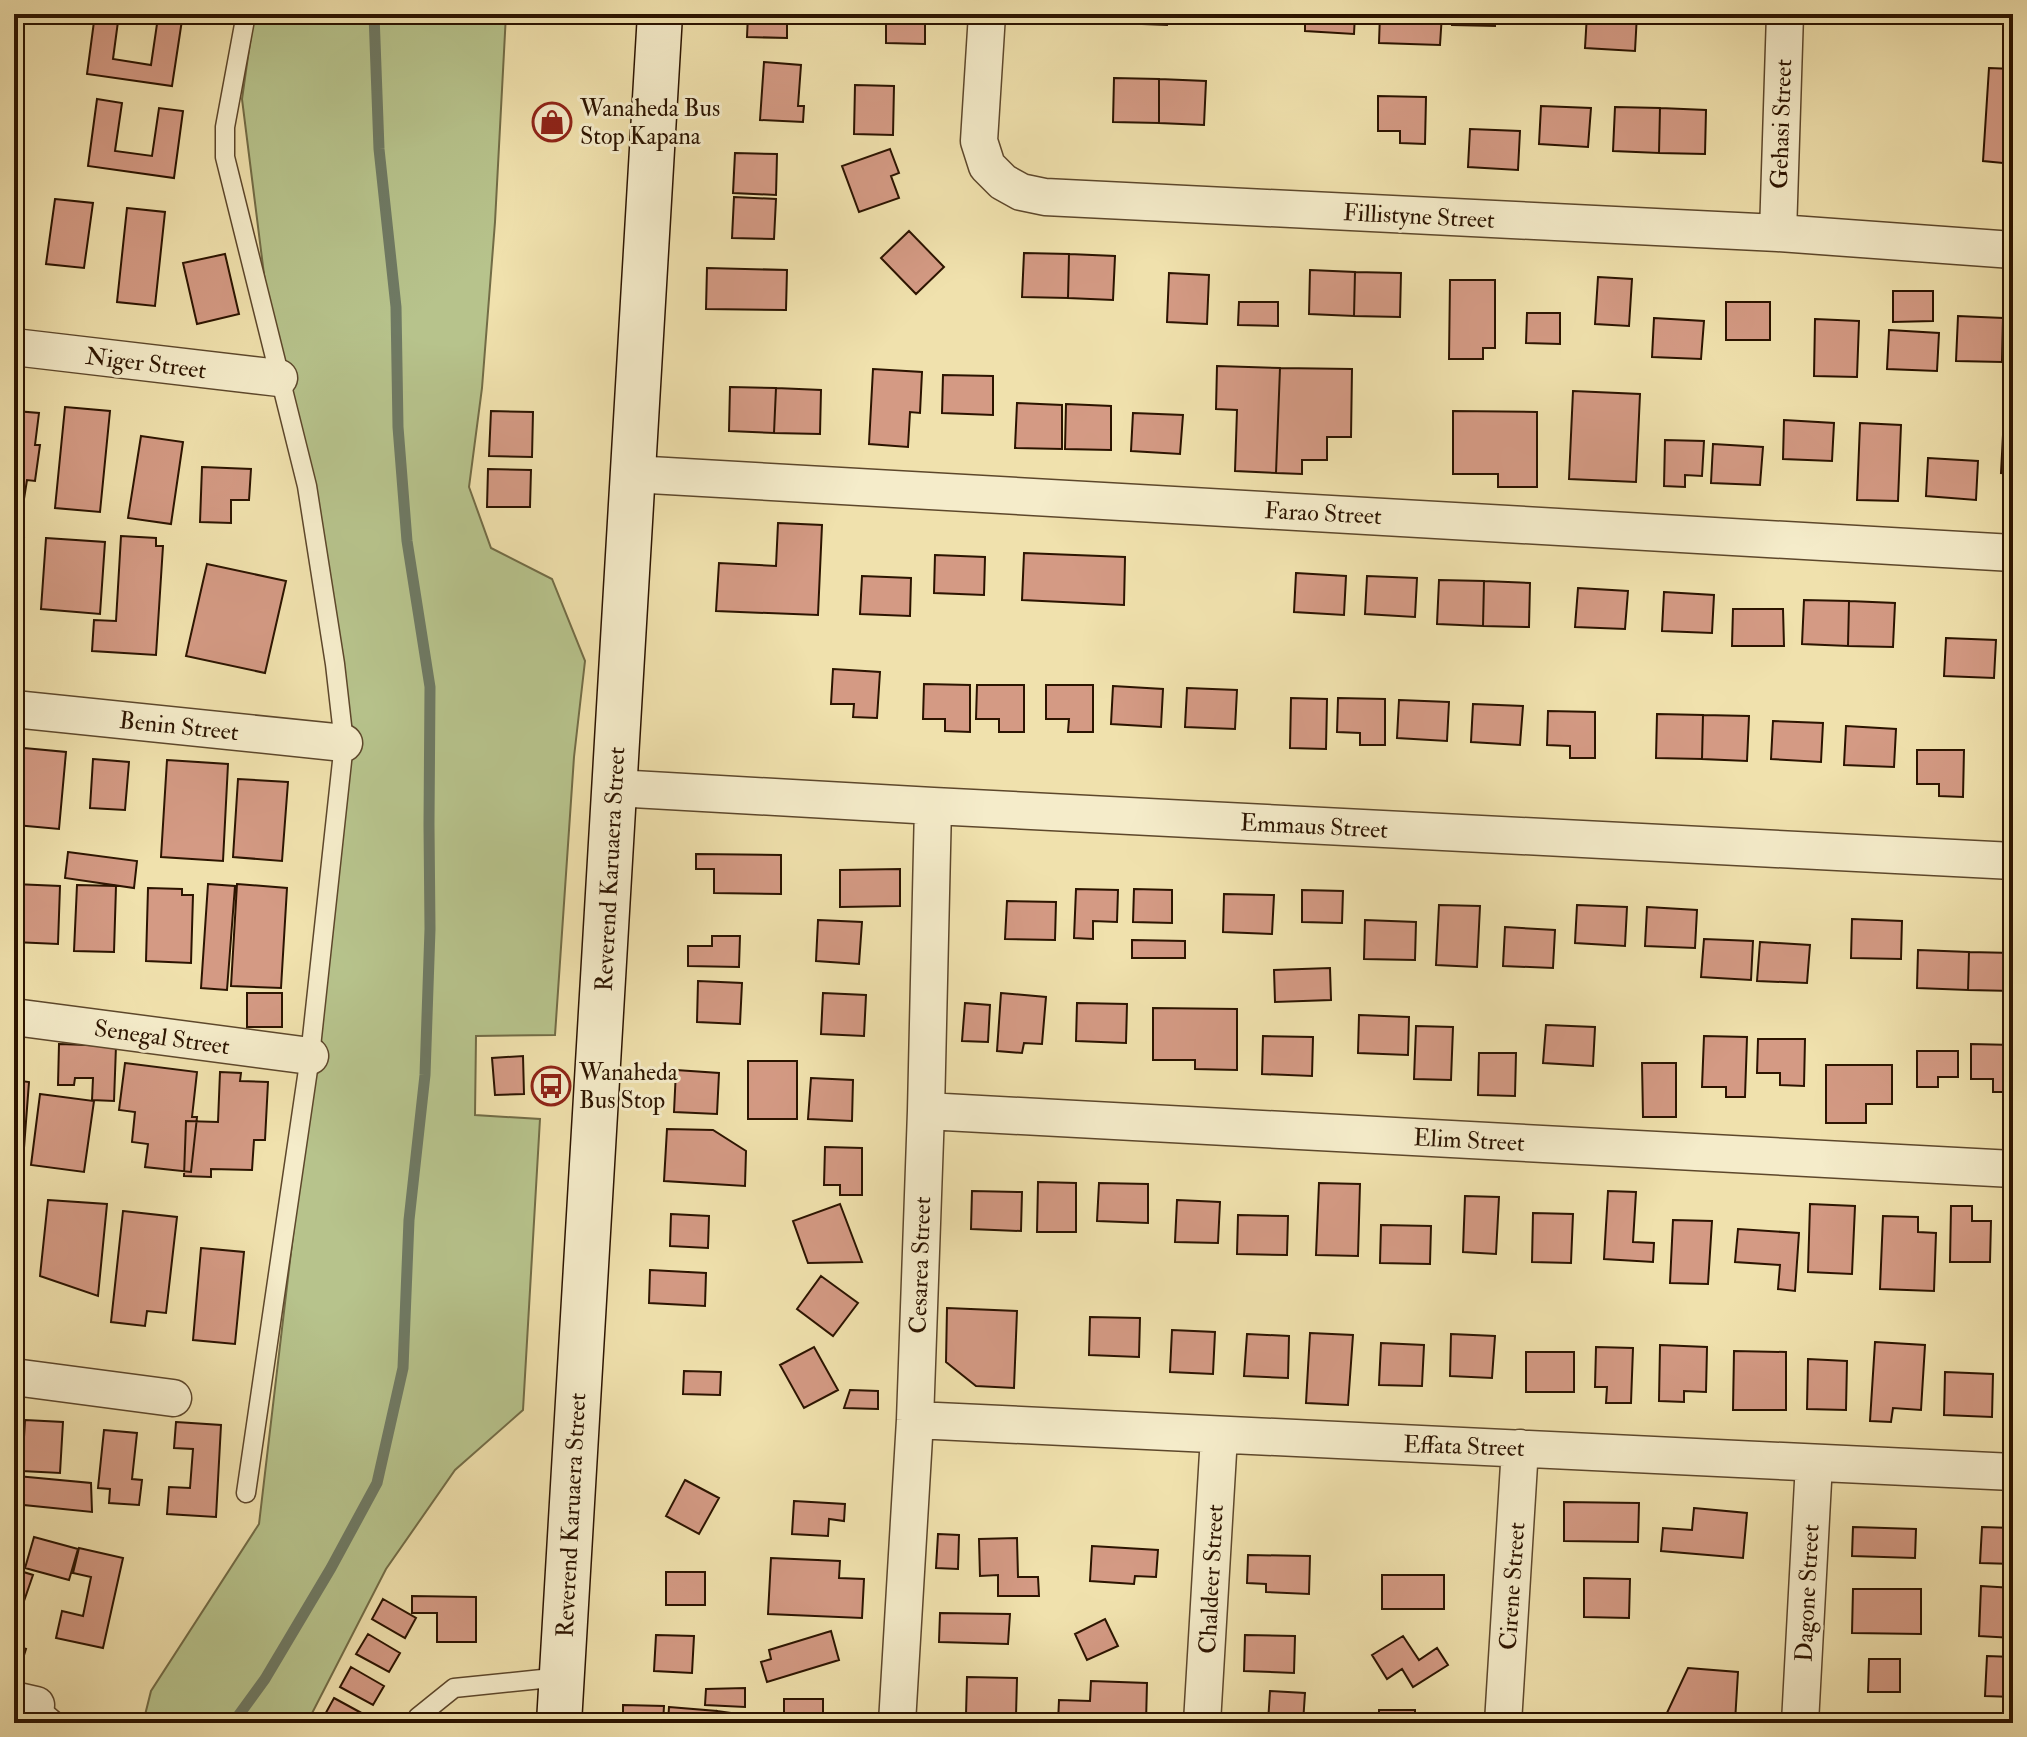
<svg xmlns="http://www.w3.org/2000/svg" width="2027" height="1737" font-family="'IM FELL Double Pica',serif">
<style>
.green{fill:#b7c38c;stroke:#726c46;stroke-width:2}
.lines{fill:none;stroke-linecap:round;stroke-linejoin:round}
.stream{stroke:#6f7a64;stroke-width:11}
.building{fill:#d49a84;stroke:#2c1400;stroke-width:2}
.lane-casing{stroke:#5d472b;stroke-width:21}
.street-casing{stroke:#5d472b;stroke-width:39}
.secondary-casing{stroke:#2c1400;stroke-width:47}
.lane{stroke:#f5ecca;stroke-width:18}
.street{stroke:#f5ecca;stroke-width:36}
.secondary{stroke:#f5ecca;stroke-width:44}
.labels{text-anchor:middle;stroke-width:6;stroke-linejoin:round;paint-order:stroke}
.poi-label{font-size:24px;fill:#2c1400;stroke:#f5ecca;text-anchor:start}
.street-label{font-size:24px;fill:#2c1400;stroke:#f5ecca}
</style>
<rect width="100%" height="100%" fill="#f0e1ad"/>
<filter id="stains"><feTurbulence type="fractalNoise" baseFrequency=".0025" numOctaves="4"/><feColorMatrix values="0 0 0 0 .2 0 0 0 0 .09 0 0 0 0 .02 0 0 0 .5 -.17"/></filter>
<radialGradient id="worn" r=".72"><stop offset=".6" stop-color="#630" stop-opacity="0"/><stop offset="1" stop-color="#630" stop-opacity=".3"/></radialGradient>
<!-- green -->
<path class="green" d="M254,14H506L495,222L482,388L469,487L491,548L552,579L585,661L574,757L555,1035L476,1036L475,1115L540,1119L523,1410L455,1470L386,1569L307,1723H143L151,1691L259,1524L351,742L278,386L242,99Z"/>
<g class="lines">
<!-- stream -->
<path class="stream" d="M233,1723L265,1679L331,1568L377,1483L403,1368L409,1220L425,1075L430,929L429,825L430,687L407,541L398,427L396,307L379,149L374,14"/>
</g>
<!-- building -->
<path class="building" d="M95,14H119L113,59L151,65L158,17L182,20L172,86L87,74Z
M748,14H787V38L747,37Z
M886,14H925V44L886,43Z
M1045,14H1095L1094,24L1045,22Z
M1118,14H1168L1167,25L1117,23Z
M1305,14H1355L1354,34L1305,31Z
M1380,14H1442L1440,45L1379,43Z
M1452,14H1495V26L1452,25Z
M1587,14H1637L1635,51L1585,48Z
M764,62L801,65L798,106H804L803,122L760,120Z
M1989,68L2013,69V164L1983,161Z
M1114,78L1159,79V123L1113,122Z
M1159,79L1206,81L1204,125L1159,123Z
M855,85L894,86L893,135L854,134Z
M1378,96L1426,97L1425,144L1400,143V131H1378Z
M97,99L122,103L115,151L152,156L159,108L183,111L174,178L88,166Z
M1541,106L1591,108L1588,147L1539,144Z
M1615,107L1660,108L1659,153L1613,151Z
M1660,108L1706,110L1705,154L1659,153Z
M1470,129L1520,131L1518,170L1468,167Z
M890,149L899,173L891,176L899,198L859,212L842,166Z
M735,153L777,154L776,195L733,193Z
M734,197L776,199L774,239L732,238Z
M55,199L93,203L84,268L46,264Z
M127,208L165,212L155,306L117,302Z
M909,231L944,267L916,294L881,258Z
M1024,253L1069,254L1068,298L1022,297Z
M225,254L239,314L197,324L183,263Z
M1069,254L1115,256L1113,300L1068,298Z
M707,268L787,270L786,310L706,309Z
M1310,270L1355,272L1354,316L1309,314Z
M1355,272L1401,273L1400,317L1354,316Z
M1169,273L1209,275L1207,324L1167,322Z
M1598,277L1632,279L1629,326L1595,324Z
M1450,280H1495V348H1483V359H1449Z
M1893,291H1933V321L1893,322Z
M1239,302H1278V326L1238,325Z
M1726,302H1770V340H1726Z
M1527,313H1560V344L1526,343Z
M1958,316L2003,318L2002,362L1956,361Z
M1654,318L1704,321L1701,359L1652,357Z
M2003,318H2013V363L2002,362Z
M1815,319L1859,321L1857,377L1814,376Z
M1889,330L1939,333L1937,371L1887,369Z
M1217,366L1280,368L1276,473L1235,471L1237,410L1216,409Z
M1280,368L1352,369L1351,437H1327V460H1302V474L1276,473Z
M873,369L922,372L920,413L910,412L908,447L869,444Z
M943,375L993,376V415L942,413Z
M730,387L776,388L774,433L729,431Z
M776,388L821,390L820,434L774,433Z
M1573,391L1640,394L1636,482L1569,479Z
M14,393H18L16,411L39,413L35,445H40L35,481L27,480L24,499L14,498Z
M1017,403L1062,405V449L1015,448Z
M1066,404L1111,406V450L1065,449Z
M65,407L110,411L100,512L55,508Z
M491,411L533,412L532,457L489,456Z
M1453,411L1537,412V487H1498V474H1453Z
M1133,413L1183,415L1180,454L1131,451Z
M1784,420L1834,423L1832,461L1783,459Z
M1860,423L1901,425L1898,501L1857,500Z
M2003,435H2013V474L2001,473Z
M141,436L183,442L171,524L128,518Z
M1665,440L1704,441L1702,476L1685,475V487L1664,486Z
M1713,444L1763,447L1760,485L1711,483Z
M1928,458L1978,461L1976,500L1926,496Z
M202,467L251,469L249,500H231V523L200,522Z
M488,469L531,470L530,507H487Z
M778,523L822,525L818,615L716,611L719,563L776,566Z
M121,536L156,538V546H163L156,655L92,651L94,620L116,621Z
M14,537L24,538L17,607H14Z
M46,538L105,542L100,614L41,609Z
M1024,553L1125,557L1124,605L1022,600Z
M935,555L985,557L984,595L934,593Z
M207,564L286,581L265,673L186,656Z
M1296,573L1346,576L1344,615L1294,612Z
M862,576L911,578L910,616L860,614Z
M1367,576L1417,578L1415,617L1365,614Z
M1439,580L1484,581L1483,626L1437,624Z
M1484,581L1530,583L1529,627L1483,626Z
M1578,588L1628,591L1625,629L1575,627Z
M1664,592L1714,595L1712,633L1662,631Z
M1804,600L1849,601L1848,646L1802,644Z
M1849,601L1895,603L1893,647L1848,646Z
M1733,609H1783L1784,646H1732Z
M1946,638L1996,640L1994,678L1944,676Z
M833,669L880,672L877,718L853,717L854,704H831Z
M924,684L970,685V732L945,731V719H923Z
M977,685H1024V732H999V719H976Z
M1046,685H1093V732H1068L1069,719H1046Z
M1113,686L1163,689L1161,727L1111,724Z
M1187,688L1237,690L1235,729L1185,727Z
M1291,698L1327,699L1326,749L1290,748Z
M1338,698L1385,699V745H1360V733L1337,732Z
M1399,700L1449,702L1447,741L1397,738Z
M1473,704L1523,706L1520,745L1471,742Z
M1548,711L1595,712V758H1570V746L1547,745Z
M1657,714L1703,715L1702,759L1656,758Z
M1703,715L1749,716L1747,761L1702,759Z
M1773,721L1823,723L1821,762L1771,759Z
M1846,726L1896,729L1894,767L1844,765Z
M24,748L66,752L59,829L16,825Z
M1917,750H1964L1963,797L1939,796V784H1917Z
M93,759L129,762L125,810L90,808Z
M167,760L228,764L223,861L161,857Z
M238,779L288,782L282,861L233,857Z
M68,852L137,861L134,888L65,878Z
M696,854L781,855V894L714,893V869H696Z
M900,869V906L840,907V870Z
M14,884L60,886L58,944L14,942Z
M208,884L235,886L227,990L201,988Z
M237,884L287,888L281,988L231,986Z
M77,885L116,886L114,952L74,951Z
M148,888L182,889V895H193L191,963L146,961Z
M1076,889L1118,890L1117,922L1093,921V939L1074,938Z
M1134,889L1172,890V923L1133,922Z
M1302,890L1343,891L1342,923L1302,922Z
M1224,894L1274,895L1272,934L1223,932Z
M1007,901L1056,902L1055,940L1005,939Z
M1439,905L1480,906L1477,967L1436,965Z
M1577,905L1627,907L1625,946L1575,943Z
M1647,907L1697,910L1695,948L1645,946Z
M1852,919L1902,921L1901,959L1851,958Z
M818,920L862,922L859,964L816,961Z
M1365,920L1416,922L1415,960L1364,959Z
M1505,927L1555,930L1553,968L1503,966Z
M712,936H740L739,967L688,966V946H712Z
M1704,939L1753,941L1751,980L1701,977Z
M1132,940L1185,941V958H1132Z
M1760,942L1810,945L1807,983L1757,981Z
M1918,950L1969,952L1968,990L1917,988Z
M1969,952L2013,953V991L1968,990Z
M1330,968L1331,1000L1275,1002L1274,970Z
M698,981L742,983L740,1024L697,1022Z
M247,993H282V1027H247Z
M823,993L866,995L864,1036L821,1034Z
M1001,993L1046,997L1042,1044L1024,1043L1022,1053L997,1051Z
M965,1003L990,1005L988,1042L962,1041Z
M1077,1003L1127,1004L1126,1043L1076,1041Z
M1153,1008L1237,1009V1070L1195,1069V1060H1153Z
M1359,1015L1409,1017L1408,1055L1358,1053Z
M1546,1025L1595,1027L1593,1066L1543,1063Z
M1416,1026L1453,1027L1451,1080L1414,1079Z
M1263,1036L1313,1037L1312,1076L1262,1074Z
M1704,1036L1747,1037L1745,1097H1726V1087H1702Z
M1758,1039H1805L1804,1086L1780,1085V1073H1757Z
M59,1044L116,1046L114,1101L92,1100L93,1078H75L74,1085H58Z
M1971,1044L2013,1045V1092H1993V1079H1971Z
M1917,1051H1958V1077H1938V1087H1917Z
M1479,1053H1516L1515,1096L1478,1095Z
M523,1056L524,1094L495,1095L492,1058Z
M748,1061H797V1119H748Z
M125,1063L197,1072L192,1117H197L191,1172L145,1167L148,1144L132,1142L135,1112L119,1110Z
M1642,1063H1676V1117H1643Z
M1826,1065H1892V1104H1866V1123H1826Z
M676,1070L719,1073L717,1114L674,1112Z
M220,1072L241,1073L240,1081L268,1082L265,1140H254L252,1170L211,1169V1177L184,1176L186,1121L218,1122Z
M811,1078L853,1080L852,1121L808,1119Z
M14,1080L29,1082L22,1174H14Z
M40,1094L94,1101L84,1172L31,1165Z
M667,1129L713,1130L746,1151L745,1186L664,1181Z
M825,1147L862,1148V1195H840V1185H824Z
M1038,1182L1076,1183V1232H1037Z
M1099,1183L1148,1184V1223L1097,1221Z
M1319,1183L1360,1184L1358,1256L1316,1255Z
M972,1191L1022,1192L1021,1231L971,1229Z
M1608,1191L1636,1192L1633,1242L1654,1243L1653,1262L1604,1259Z
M1465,1196L1499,1197L1496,1254L1463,1252Z
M48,1200L107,1204L98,1296L40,1276Z
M1177,1200L1220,1202L1218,1243L1175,1242Z
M840,1204L862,1262L808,1263L793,1221Z
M1810,1204L1855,1206L1852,1274L1808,1272Z
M1951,1206H1972V1221H1991L1990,1262H1950Z
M123,1211L177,1217L166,1313L147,1311L145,1326L111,1322Z
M1533,1213L1573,1214L1571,1263L1532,1262Z
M671,1214L709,1216L708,1248L670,1246Z
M1238,1215L1288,1216L1287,1255L1237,1254Z
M1883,1216L1918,1217V1232L1936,1233L1934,1291L1880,1289Z
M1673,1220L1712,1221L1708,1284L1670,1283Z
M1381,1225L1431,1226L1430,1264L1380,1263Z
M1738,1229L1799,1233L1795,1291L1778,1289L1780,1265L1735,1262Z
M201,1248L244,1252L235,1344L193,1340Z
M650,1270L706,1273L705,1306L649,1303Z
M821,1276L858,1303L833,1336L797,1309Z
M14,1303H22L19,1330L14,1329Z
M947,1308L1017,1311L1014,1388L976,1386L946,1362Z
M1090,1317L1140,1318L1139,1357L1089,1355Z
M1172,1330L1215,1332L1213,1374L1170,1372Z
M1310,1333L1353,1335L1348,1405L1306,1403Z
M1247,1334L1289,1336L1288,1378L1244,1376Z
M1451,1334L1495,1336L1492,1378L1450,1376Z
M1875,1342L1925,1345L1921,1410L1893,1408L1891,1422L1870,1421Z
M1381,1343L1424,1345L1422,1386L1379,1385Z
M1660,1345L1707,1347L1706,1392L1684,1391V1402L1659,1401Z
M814,1347L838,1390L804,1408L780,1365Z
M1596,1347L1633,1348L1631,1403H1606L1607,1387H1595Z
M1734,1351L1786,1352V1410H1733Z
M1526,1352H1574V1392H1526Z
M1808,1359L1847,1361L1846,1410L1807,1409Z
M684,1371L721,1372L720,1395L683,1394Z
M1945,1372L1993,1374L1992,1417L1944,1415Z
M850,1390L878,1391V1409L844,1408Z
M25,1420L63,1422L60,1473L22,1471Z
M176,1422L221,1425L216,1517L167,1514L169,1487L190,1488L193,1449L174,1448Z
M104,1430L137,1433L132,1479L142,1480L139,1505L109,1503L110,1489L98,1488Z
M17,1476L91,1483L92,1512L14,1504V1485Z
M685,1480L719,1498L699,1534L666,1516Z
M794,1501L845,1504L844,1521L829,1519L828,1536L792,1534Z
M1564,1502L1639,1503L1638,1542L1564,1541Z
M1694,1508L1747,1513L1743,1558L1661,1551L1663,1528L1692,1530Z
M1853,1527L1916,1529L1915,1558L1852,1556Z
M1982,1527L2013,1528V1564L1980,1563Z
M938,1534L959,1535L958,1569L936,1568Z
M34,1537L78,1549L69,1580L25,1568Z
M1017,1538L1018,1577H1038L1039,1596H998V1575L980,1576L979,1539Z
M1092,1546L1158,1550L1156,1577L1135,1576L1134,1584L1090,1581Z
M79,1548L123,1558L103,1648L56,1638L62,1611L83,1616L91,1577L73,1573Z
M1248,1555L1310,1556L1309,1594L1266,1592V1584L1247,1583Z
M771,1558L840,1561L839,1578L864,1579L862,1618L768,1614Z
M14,1569L33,1575L14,1630Z
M666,1572H705V1605H666Z
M1382,1575H1444V1609H1382Z
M1584,1578L1630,1579L1629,1618L1584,1617Z
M1981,1586L2013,1588V1638L1979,1636Z
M1853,1589H1921V1634L1852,1633Z
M412,1596L476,1597V1642H437V1613H412Z
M383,1599L416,1618L405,1638L372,1619Z
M940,1613L1010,1614L1008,1644L939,1642Z
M1105,1619L1118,1646L1087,1660L1075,1634Z
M831,1631L839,1660L767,1682L761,1662L771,1659L769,1650Z
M368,1634L400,1653L389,1672L356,1654Z
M656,1635L694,1636L692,1673L654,1671Z
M1245,1635L1295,1636L1294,1673L1244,1671Z
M1403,1636L1419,1660L1437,1648L1448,1665L1413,1687L1402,1669L1387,1679L1372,1655Z
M14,1645L26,1649L20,1668L14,1666Z
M1987,1656L2013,1657V1697L1985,1696Z
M1869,1659H1900V1692H1868Z
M351,1667L384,1686L373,1705L340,1687Z
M1688,1668L1738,1672L1735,1722L1746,1723H1586V1713L1666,1715Z
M967,1677L1017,1678L1016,1716L966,1715Z
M1091,1681L1147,1683L1146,1723H1058L1059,1700L1090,1701Z
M745,1688V1707L705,1705L706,1689Z
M1270,1691L1305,1693L1303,1723H1268Z
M334,1698L367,1716L363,1723H332L323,1718Z
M784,1699H823V1723H784Z
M623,1705L664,1706L663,1723H623Z
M669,1707L717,1711V1723H668Z
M1379,1710H1415V1723H1379Z
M717,1711L739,1714V1723H717Z"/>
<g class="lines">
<!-- lane casing -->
<g class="lane-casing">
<path id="lane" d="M246,14L225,127V157L307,486L335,664L344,743L310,1056L246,1493
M36,1705L57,1723
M415,1723L418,1717L454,1688L561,1677"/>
</g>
<!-- street casing -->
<g class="street-casing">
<path id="street" d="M987,14L979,141L987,166L1003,182L1021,192L1045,197L1778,233L2013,250
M1778,233L1785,14
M14,347L279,378
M632,474L2013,553
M14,709L344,743
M615,788L933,806L2013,861
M14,1017L310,1056
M926,1111L2013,1169
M14,1377L173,1398
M915,1420L2013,1472
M14,1700L36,1705
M897,1723L915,1420L926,1111L933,806
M1202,1723L1219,1436
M1503,1723L1520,1448
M1800,1723L1814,1463"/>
</g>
<!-- secondary casing -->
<g class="secondary-casing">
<path id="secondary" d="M559,1723L660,14"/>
</g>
<!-- lane -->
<use href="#lane" class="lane"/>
<!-- street -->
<use href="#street" class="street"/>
<!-- secondary -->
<use href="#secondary" class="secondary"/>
</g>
<!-- icons -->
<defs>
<g id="shop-ring" transform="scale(2)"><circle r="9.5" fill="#f5ecca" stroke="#8f2418" stroke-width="1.5"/><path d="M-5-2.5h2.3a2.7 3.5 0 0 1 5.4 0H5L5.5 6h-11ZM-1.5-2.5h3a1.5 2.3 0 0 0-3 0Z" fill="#8f2418"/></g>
<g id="bus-ring" transform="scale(2)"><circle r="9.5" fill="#f5ecca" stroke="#8f2418" stroke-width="1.5"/><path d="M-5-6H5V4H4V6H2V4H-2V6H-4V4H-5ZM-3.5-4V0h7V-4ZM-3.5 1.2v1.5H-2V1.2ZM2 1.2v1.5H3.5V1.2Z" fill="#8f2418"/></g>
</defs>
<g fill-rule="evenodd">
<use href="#shop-ring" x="552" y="122"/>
<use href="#bus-ring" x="551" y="1086"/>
</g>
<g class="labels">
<!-- poi labels -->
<g class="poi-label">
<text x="580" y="116">Wanaheda Bus<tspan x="580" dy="28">Stop Kapana</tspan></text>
<text x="579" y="1080">Wanaheda<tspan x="579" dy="28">Bus Stop</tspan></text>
</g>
<!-- street labels -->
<g class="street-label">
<text transform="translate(1781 124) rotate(-88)" y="8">Gehasi Street</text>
<text transform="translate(1419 216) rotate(3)" y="8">Fillistyne Street</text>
<text transform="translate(146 363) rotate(7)" y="8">Niger Street</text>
<text transform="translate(1323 513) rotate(3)" y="8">Farao Street</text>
<text transform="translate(179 726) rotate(6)" y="8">Benin Street</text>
<text transform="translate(1314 826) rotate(3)" y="8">Emmaus Street</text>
<text transform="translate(610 869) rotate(-87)" y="8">Reverend Karuaera Street</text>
<text transform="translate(162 1037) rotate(8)" y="8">Senegal Street</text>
<text transform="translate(1469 1140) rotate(3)" y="8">Elim Street</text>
<text transform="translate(920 1265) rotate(-88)" y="8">Cesarea Street</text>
<text transform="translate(1464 1446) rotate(2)" y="8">Effata Street</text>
<text transform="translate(571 1515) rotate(-87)" y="8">Reverend Karuaera Street</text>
<text transform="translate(1211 1579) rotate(-87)" y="8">Chaldeer Street</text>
<text transform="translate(1512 1586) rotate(-86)" y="8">Cirene Street</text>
<text transform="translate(1807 1593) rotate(-87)" y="8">Dagone Street</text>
</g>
</g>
<!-- margin -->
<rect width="2027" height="1737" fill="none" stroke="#f0e1ad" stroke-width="48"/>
<rect x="16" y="16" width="1995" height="1705" fill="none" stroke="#2c1400" stroke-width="4"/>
<rect x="24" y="24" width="1979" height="1689" fill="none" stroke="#2c1400" stroke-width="2"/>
<rect width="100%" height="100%" filter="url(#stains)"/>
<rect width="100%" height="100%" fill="url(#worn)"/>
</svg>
